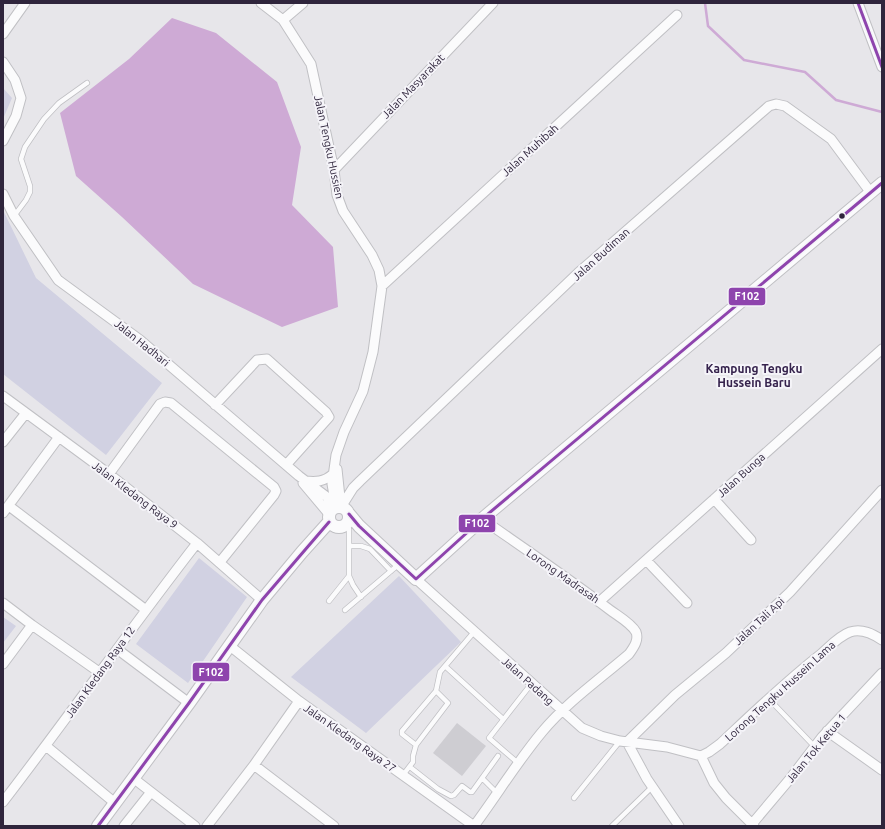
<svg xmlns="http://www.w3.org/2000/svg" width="885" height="829" font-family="Ubuntu,sans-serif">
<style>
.green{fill:#d1d1e2}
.water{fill:#ceaad5}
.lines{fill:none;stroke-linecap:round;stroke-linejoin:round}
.stream{stroke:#ceaad5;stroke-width:2.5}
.building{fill:#cecdd2}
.service-casing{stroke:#c0c0c4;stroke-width:6}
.minor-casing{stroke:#c0c0c4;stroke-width:11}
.tertiary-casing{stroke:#c0c0c4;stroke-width:14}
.service{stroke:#fbfbfc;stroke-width:4.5}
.minor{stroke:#fbfbfc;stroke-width:9}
.tertiary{stroke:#fbfbfc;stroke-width:12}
.bus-1-casing{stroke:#f5f4f9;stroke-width:6}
.bus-1{stroke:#8e44ad;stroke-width:3}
.bus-dot{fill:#2f253c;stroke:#f5f4f9;stroke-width:1.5}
.labels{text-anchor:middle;stroke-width:4;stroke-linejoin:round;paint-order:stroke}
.street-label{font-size:11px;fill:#2f253c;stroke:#f5f4f9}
.neighbourhood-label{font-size:12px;font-weight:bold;fill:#36234d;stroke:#f5f4f9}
.line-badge{stroke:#f5f4f9;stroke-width:1.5}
.badge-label{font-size:11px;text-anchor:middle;font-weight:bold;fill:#fff}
</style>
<rect width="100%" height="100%" fill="#e7e6ea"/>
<!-- green -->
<path class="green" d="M3,88L12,98L3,119Z
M3,210L36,278L162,383L106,455L3,374Z
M199,558L247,597L188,683L136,644Z
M399,576L461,642L366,733L291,677Z
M3,617L16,626L3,643Z"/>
<!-- water -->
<path class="water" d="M172,18L216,33L277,82L301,147L292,205L333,247L338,307L282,327L193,284L122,217L76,176L60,113L129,59Z"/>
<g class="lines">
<!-- stream -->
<path class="stream" d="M705,3L708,26L744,60L805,72L836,100L882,112"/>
</g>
<!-- building -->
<path class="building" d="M457,723L486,746L462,776L433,753Z"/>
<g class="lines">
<!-- service casing -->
<g class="service-casing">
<path id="service" d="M14,216L26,200L30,192V186L21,159L25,147L44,119L59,103L87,83
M349,529V576L353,585L361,597
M350,546H361L370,549L391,571
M329,601L349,576
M345,610L398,565
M445,666L503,719
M769,699L814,746
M416,745L402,734V731L436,691L440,672L474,632
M518,763L489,738L532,683
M410,767L438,789L451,796L454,795L462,786L470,792H472L498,756
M403,775L413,762V756L416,745L448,703L436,691
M482,778L497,793
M574,798L620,741
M612,826L652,787"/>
</g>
<!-- minor casing -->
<g class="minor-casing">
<path id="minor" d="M261,3L283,20L311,64L334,170L337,195L343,211L372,255L379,270L382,286L373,352L363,391L344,432L336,455L332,484L336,507
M858,3L882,67
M283,20L303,3
M3,34L25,3
M3,62L15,80L21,98L16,116L3,141
M334,170L493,3
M3,194L14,216L58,280L140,340L299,476L327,497L333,508
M382,286L677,15
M3,396L109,474L197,543L262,600
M215,405L257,360L267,359L326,412L329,417L286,465
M3,442L26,413
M337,469L341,507
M109,474L160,404L165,402L171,403L274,487L276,491L274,495L220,562
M305,481C316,482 324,482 333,474
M303,483L329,514
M714,499L751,540
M9,506L146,610
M341,507L353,488L360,481L578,273L769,106L776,104L785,106L831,139L871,193
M3,513L59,437
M646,560L687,603
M416,579L582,728L601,736L620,741L667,747L701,756
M599,602L882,349
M3,603L32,625L99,672
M230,646L299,701L474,826
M117,649L189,703
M3,664L32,625
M827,731L882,770
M46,746L115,803
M701,756L709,752L720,744C753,713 785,682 821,654C830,646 839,636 850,632C862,628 873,634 882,640
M701,756L714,783L726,798L754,826
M254,765L334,826
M133,778L195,826
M3,802C69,716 131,628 197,543
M752,824L789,780L822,737L882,673
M124,826L151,792
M207,826L254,765L299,701
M474,826C497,795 517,762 542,732C567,702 600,679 629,654C634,647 639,640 636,632C631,623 618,616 610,610C568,578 525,549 482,519
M679,826L647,779L627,742L675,695L726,653L790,592L882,490"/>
</g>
<!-- tertiary casing -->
<g class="tertiary-casing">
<path id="tertiary" d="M329 517a10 10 0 1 1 20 0a10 10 0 1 1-20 0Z
M349,514L359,526L416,579L482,519L882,183
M98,826L189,703L262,600L302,552L329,522"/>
</g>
<!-- service -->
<use href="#service" class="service"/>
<!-- minor -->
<use href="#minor" class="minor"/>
<!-- tertiary -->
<use href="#tertiary" class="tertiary"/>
<!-- bus-1 casing -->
<g class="bus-1-casing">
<path id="bus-1" d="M858,3L882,67
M349,514L359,526L416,579L482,519L882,183
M98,826L189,703L262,600L329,522"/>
</g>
<!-- bus-1 -->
<use href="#bus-1" class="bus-1"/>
</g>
<!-- markers -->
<circle class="bus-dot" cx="842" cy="216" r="3.5"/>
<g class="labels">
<!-- street labels -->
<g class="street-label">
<text transform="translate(413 86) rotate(-46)" y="4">Jalan Masyarakat</text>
<text transform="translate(329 147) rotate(78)" y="4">Jalan Tengku Hussien</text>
<text transform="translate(530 150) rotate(-42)" y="4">Jalan Muhibah</text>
<text transform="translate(601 254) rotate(-42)" y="4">Jalan Budiman</text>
<text transform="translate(142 343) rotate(39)" y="4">Jalan Hadhari</text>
<text transform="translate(741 475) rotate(-42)" y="4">Jalan Bunga</text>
<text transform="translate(135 495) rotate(37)" y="4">Jalan Kledang Raya 9</text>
<text transform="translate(563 576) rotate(35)" y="4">Lorong Madrasah</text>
<text transform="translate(759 621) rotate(-43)" y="4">Jalan Tali Api</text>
<text transform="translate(100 672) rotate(-54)" y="4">Jalan Kledang Raya 12</text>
<text transform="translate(528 681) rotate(42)" y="4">Jalan Padang</text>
<text transform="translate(780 691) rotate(-42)" y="4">Lorong Tengku Hussein Lama</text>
<text transform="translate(350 738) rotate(35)" y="4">Jalan Kledang Raya 27</text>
<text transform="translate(816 748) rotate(-50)" y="4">Jalan Tok Ketua 1</text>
</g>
<!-- neighbourhood labels -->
<g class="neighbourhood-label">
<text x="754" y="373">Kampung Tengku<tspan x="754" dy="14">Hussein Baru</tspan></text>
</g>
</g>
<g class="line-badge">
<rect x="728" y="287" width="38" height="19" rx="4" fill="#8e44ad"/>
<rect x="458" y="514" width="38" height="19" rx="4" fill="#8e44ad"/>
<rect x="192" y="662" width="38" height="20" rx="4" fill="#8e44ad"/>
</g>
<g class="badge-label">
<text x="747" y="300">F102</text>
<text x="477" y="527">F102</text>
<text x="211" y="676">F102</text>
</g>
<!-- border -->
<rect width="885" height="829" fill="none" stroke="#2f253c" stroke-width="8"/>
</svg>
